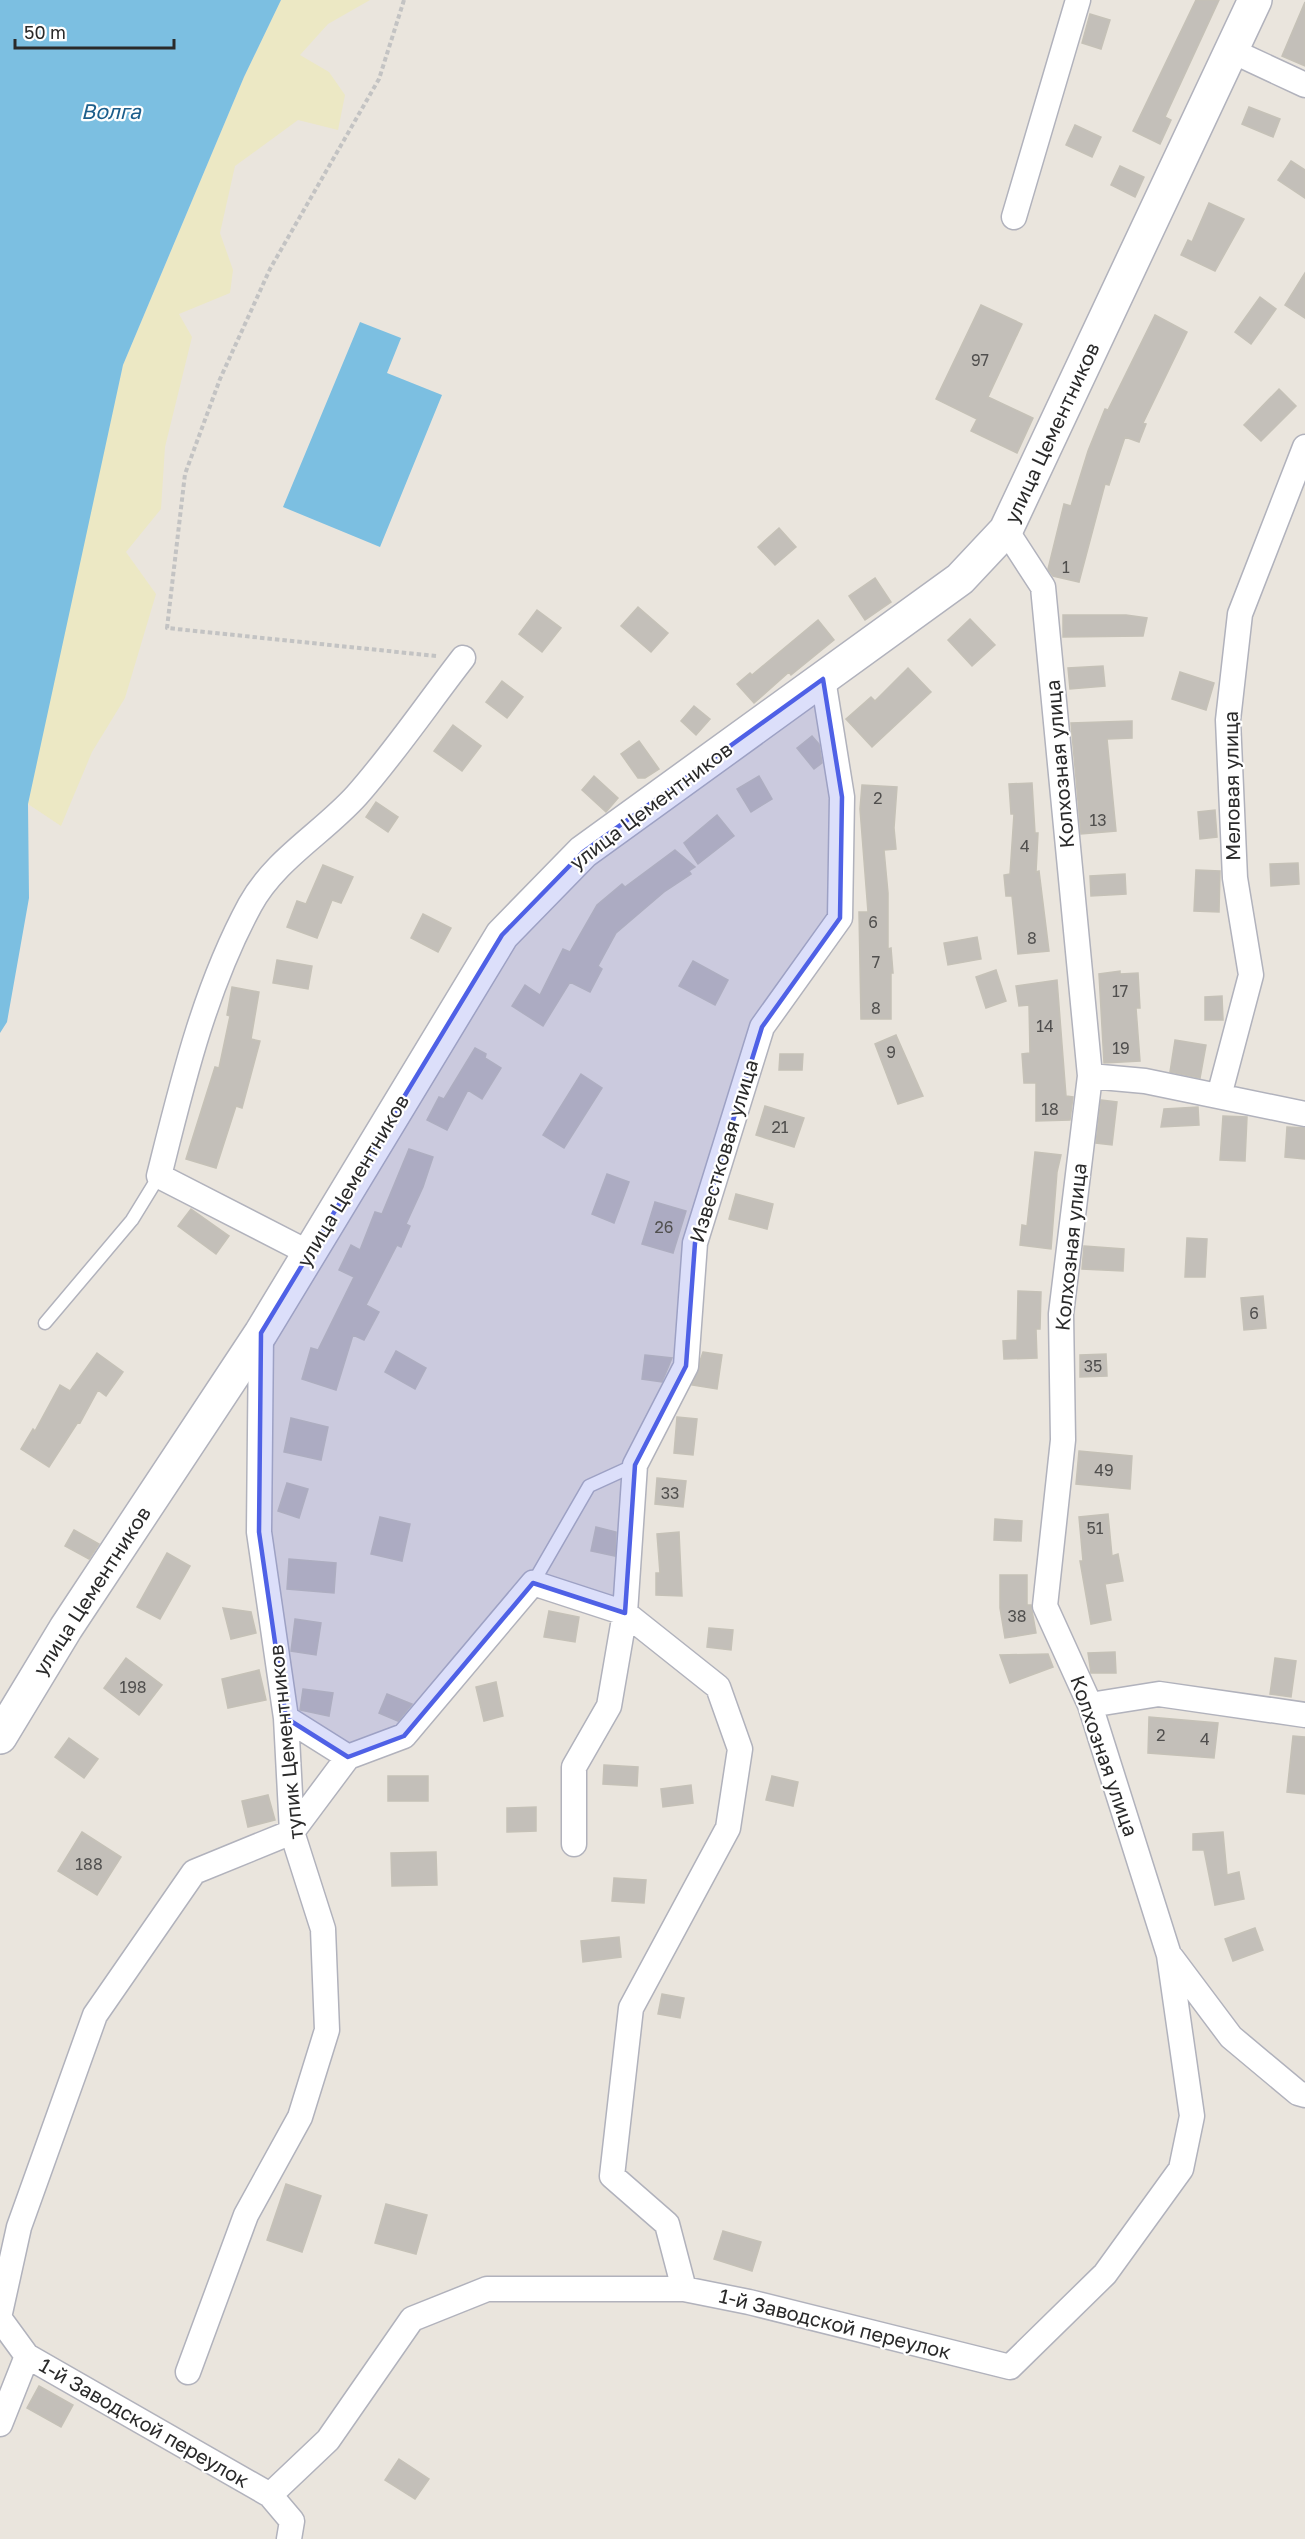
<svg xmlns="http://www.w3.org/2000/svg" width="1305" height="2539" font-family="'Golos Text',sans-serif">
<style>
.sand{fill:#ece8c4}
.water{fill:#7cbfe1}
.building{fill:#c3bfb9;stroke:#c5c1b7;stroke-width:1.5}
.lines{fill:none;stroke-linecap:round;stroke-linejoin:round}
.lane-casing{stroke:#b1b2bc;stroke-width:15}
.street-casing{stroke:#b1b2bc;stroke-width:27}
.secondary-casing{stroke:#b1b2bc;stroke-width:36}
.path{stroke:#c3c3c3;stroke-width:4;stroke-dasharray:4.5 3;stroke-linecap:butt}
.lane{stroke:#fff;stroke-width:12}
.street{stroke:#fff;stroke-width:24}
.secondary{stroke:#fff;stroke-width:33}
.marked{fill:#4f61e6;fill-opacity:0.2;stroke:#4f61e6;stroke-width:4.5;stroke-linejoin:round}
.labels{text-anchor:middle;stroke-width:4.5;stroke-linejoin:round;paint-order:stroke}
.number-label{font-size:16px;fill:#504f4e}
.street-label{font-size:20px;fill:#2a2a2a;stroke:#fff}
.water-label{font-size:21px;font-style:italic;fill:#1c5e8b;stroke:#fff}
</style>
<rect width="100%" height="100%" fill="#eae5dd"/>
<!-- sand -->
<path class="sand" d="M281,0H370L328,24L300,55L329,72L345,95L338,130L298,120L235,166L220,233L233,270L230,293L179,314L192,337L165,447L161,509L126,552L156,594L125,698L92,752L61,826L28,804L57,660L123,365L244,77Z"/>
<!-- water -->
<path class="water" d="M0,0H281L244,77L123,365L28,804L29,898L7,1022L0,1033Z
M360,322L401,338L387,373L442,395L380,547L283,507Z"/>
<!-- building -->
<path class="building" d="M1196,0H1219L1165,117L1171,120L1160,144L1133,131Z
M1305,2V66L1282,56Z
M1090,14L1110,20L1101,49L1082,43Z
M1249,107L1280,119L1273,137L1242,124Z
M1075,125L1101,137L1092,157L1066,145Z
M1291,161L1305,170V198L1278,180Z
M1120,166L1144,177L1135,197L1111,185Z
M1209,203L1244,219L1215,271L1181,255L1188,240L1192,242Z
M1305,273V318L1285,305Z
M1260,297L1276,309L1251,344L1235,332Z
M981,305L1022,324L988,397L1033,418L1017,453L971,431L977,419L936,399Z
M1155,315L1187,332L1143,423L1146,424L1139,442L1125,437L1109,485L1105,484L1079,582L1053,576L1048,569L1064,504L1071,506L1088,451L1105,409L1108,410Z
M1279,389L1296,406L1261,441L1244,425Z
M779,528L796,547L775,565L758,547Z
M875,578L891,602L865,620L849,596Z
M638,607L668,633L651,652L621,626Z
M537,610L561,628L542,652L519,634Z
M1063,615H1126L1147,618L1143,636L1063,637Z
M970,619L995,645L972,666L948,640Z
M818,620L834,640L791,675L789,672L754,703L737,684L750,673L752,675Z
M1103,666L1105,686L1070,689L1068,668Z
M908,668L931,692L872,747L846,719L871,697L875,701Z
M1180,672L1214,683L1206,710L1172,699Z
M502,681L523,697L507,718L486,702Z
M694,706L710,719L696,735L681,721Z
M1132,721V738L1107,739L1116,831L1081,834L1071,723Z
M453,725L481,746L462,771L434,751Z
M812,736L819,744L822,763L814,769L797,748Z
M639,741L659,769L645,778H638L621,754Z
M594,776L618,798L606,812L582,790Z
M759,776L772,799L751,812L737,789Z
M1032,783L1035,833H1038L1036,872L1039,871L1049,951L1018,954L1012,896H1006L1004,875L1010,874L1014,814H1011L1009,784Z
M862,785L897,787L894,828L896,849L884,850L888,893V949L891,948L893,973H891V1019H861L859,912H868L860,809Z
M376,802L398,817L388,832L366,817Z
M1215,810L1217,837L1200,839L1198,812Z
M717,815L734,836L698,864L684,843Z
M675,850L695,867L689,871L691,874L664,892L616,933L598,966L602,969L590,992L570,982L543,1026L512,1006L525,985L540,995L563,949L570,952L597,905L622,884L625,887Z
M1298,863L1299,884L1271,886L1270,864Z
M323,865L353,877L341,903L332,900L317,938L287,927L297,901L306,904Z
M1196,870L1220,871L1219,912L1194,911Z
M1125,874L1126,894L1091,896L1090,876Z
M423,914L451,928L438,952L411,938Z
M977,937L981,959L948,965L944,943Z
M277,960L312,966L308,989L273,983Z
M693,961L728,980L715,1005L679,986Z
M996,970L1006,1001L986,1008L976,977Z
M1120,971V974L1138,973L1140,1008H1136L1140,1061L1104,1063L1099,974Z
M1057,980L1066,1096L1073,1097L1070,1120L1036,1121V1083H1024L1022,1054L1030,1053L1029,1005L1019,1006L1016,986Z
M232,987L259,992L251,1039L260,1041L242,1108L236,1106L216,1168L186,1159L215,1067L219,1068L230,1016L227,1015Z
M1222,996L1223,1020H1205V997Z
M896,1035L923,1096L898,1104L875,1044Z
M1175,1040L1206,1045L1200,1078L1170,1072Z
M475,1048L486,1054L485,1058L501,1068L482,1099L468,1090L447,1130L427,1120L439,1097L444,1099Z
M780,1054H803L802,1070H779Z
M581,1074L602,1088L564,1148L543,1135Z
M1101,1100L1117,1102L1112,1145L1096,1143Z
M765,1106L804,1118L794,1147L756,1135Z
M1198,1107L1199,1125L1161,1127L1164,1109Z
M1223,1116L1247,1117L1245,1161L1220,1160Z
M1287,1127L1305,1128V1159L1285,1157Z
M409,1149L433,1157L423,1187L406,1224L410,1226L401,1247L397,1245L366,1305L379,1312L364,1340L353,1335L336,1390L302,1379L311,1348L318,1350L354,1277L339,1270L351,1245L360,1250L375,1212L382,1214Z
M1035,1152L1061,1155L1057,1172L1051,1249L1020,1245L1022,1225L1027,1226Z
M607,1174L629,1182L614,1223L592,1214Z
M736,1194L773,1204L767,1229L729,1219Z
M655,1202L686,1211L673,1253L642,1244Z
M191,1209L229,1236L216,1254L178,1226Z
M1187,1238L1207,1239L1205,1277H1185Z
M1084,1246L1124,1249L1123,1271L1082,1269Z
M1018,1291L1041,1292L1040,1329H1036L1037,1358L1004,1359L1003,1341L1017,1340Z
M1263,1296L1266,1328L1244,1330L1241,1298Z
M396,1351L426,1368L415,1389L385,1372Z
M703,1352L722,1355L717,1389L692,1385Z
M97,1353L123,1372L106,1396L98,1390L80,1423L78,1422L49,1467L21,1449L33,1429L35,1431L60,1385L70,1391Z
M1106,1354L1107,1376L1080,1377V1355Z
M645,1355L672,1358L662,1382L642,1379Z
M677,1417L697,1419L693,1455L674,1453Z
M291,1418L328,1427L321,1460L284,1452Z
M1079,1451L1132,1456L1130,1489L1076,1484Z
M657,1478L686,1481L683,1507L655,1504Z
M287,1483L308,1489L299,1518L278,1511Z
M1108,1514L1112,1556L1118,1554L1123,1581L1105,1584L1111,1620L1091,1624L1080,1561H1083L1079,1517Z
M380,1517L410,1524L402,1561L371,1554Z
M995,1519L1022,1521L1021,1541L994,1540Z
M596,1527L616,1532L615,1556L591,1551Z
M74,1530L99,1544L89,1559L65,1546Z
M679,1532L682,1596L656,1595V1573H660L657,1534Z
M167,1553L190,1566L160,1619L137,1607Z
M289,1559L336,1563L334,1593L287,1589Z
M1000,1575H1027V1605H1031L1036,1633L1005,1638L1000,1608Z
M223,1608L251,1612L256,1633L231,1639Z
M549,1611L579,1617L575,1642L544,1637Z
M295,1619L321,1623L316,1655L291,1651Z
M709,1628L733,1630L731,1650L707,1647Z
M1115,1652L1116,1673H1091L1088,1653Z
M1048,1654L1053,1667L1010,1683L1000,1655Z
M126,1658L162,1685L139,1715L104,1688Z
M1275,1658L1296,1661L1291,1697L1270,1694Z
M259,1670L266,1700L228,1708L222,1679Z
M496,1682L503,1716L484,1721L476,1687Z
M303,1689L333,1693L329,1716L300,1710Z
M387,1694L412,1704L398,1721L379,1713Z
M1149,1717L1218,1723L1214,1758L1148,1753Z
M1293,1736L1305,1737V1794L1287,1792Z
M69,1738L98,1759L84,1778L55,1757Z
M604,1765L638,1767L637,1786L603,1784Z
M388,1776H428V1801H388Z
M772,1776L798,1782L793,1806L766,1800Z
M691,1785L693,1803L663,1807L661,1789Z
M268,1795L275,1820L248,1827L242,1801Z
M536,1807V1831L507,1832V1808Z
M82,1832L121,1857L97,1895L58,1871Z
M1223,1832L1227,1875L1239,1872L1244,1899L1215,1905L1204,1850H1193V1834Z
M436,1852L437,1885L392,1886L391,1853Z
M614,1878L646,1880L644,1903L612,1901Z
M1255,1928L1263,1950L1233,1961L1225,1939Z
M619,1937L621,1957L583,1962L581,1941Z
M662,1994L684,1998L680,2018L658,2014Z
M286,2184L321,2196L302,2252L267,2240Z
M386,2204L427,2215L416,2254L375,2243Z
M723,2231L761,2242L752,2271L714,2259Z
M39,2386L73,2405L61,2427L27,2408Z
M399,2459L429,2479L415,2499L385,2480Z"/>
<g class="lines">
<!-- lane casing -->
<g class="lane-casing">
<path id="lane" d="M45,1323L132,1220L159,1176
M533,1583L589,1486L635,1465"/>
</g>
<!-- street casing -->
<g class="street-casing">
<path id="street" d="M1230,50L1305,85
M1014,217L1078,0
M1090,1076L1145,1081L1305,1114
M1219,1096L1251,975L1235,878L1228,720L1240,614L1305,447
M309,1253L159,1176C182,1084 204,990 250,905C275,859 323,833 357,795C395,752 428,703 463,658
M1090,1705L1159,1694L1305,1715
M286,1718L348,1757
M574,1844V1767L609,1706L625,1613L635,1465L686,1366L695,1243L762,1027L840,918L842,797L823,679
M1171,1957L1231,2037L1298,2093L1305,2095
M0,2313L19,2227L95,2015L194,1872L292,1832L348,1757L404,1736L533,1583L625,1613L718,1687L740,1749L728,1828L631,2008L612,2176L667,2224L684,2289
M0,2319L27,2356L270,2495L328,2440L412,2319L487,2289H684L749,2302L1010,2367L1105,2274L1181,2169L1192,2116L1169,1955L1090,1705L1045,1606L1063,1440L1061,1314L1090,1076L1043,587L1006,530
M188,2372L246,2215L300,2117L327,2030L323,1929L292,1832L286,1718L259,1532L261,1333
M0,2424L27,2356
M270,2495L292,2521L289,2539"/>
</g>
<!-- secondary casing -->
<g class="secondary-casing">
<path id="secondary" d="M0,1737L66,1628L261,1333L502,935L583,852L960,579L1006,530L1255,0"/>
</g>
<!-- path -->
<path class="path" d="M404,0L379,79L270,269L220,379L185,474L167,628L436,656"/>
<!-- lane -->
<use href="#lane" class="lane"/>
<!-- street -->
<use href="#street" class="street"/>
<!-- secondary -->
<use href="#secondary" class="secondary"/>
</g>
<!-- marked area -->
<path class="marked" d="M823,679L842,797L840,918L762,1027L695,1243L686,1366L635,1465L625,1613L533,1583L404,1736L348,1757L286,1718L259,1532L261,1333L502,935L583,852Z"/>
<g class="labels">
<!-- number labels -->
<g class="number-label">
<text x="980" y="366">97</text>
<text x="1066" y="573">1</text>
<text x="878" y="804">2</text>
<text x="1098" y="826">13</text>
<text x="1025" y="852">4</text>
<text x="873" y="928">6</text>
<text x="1032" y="944">8</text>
<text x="876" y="968">7</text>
<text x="1120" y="997">17</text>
<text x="876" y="1014">8</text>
<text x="1045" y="1032">14</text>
<text x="1121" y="1054">19</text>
<text x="891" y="1058">9</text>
<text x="1050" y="1115">18</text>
<text x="780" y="1133">21</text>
<text x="664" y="1233">26</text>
<text x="1254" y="1319">6</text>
<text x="1093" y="1372">35</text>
<text x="1104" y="1476">49</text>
<text x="670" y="1499">33</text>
<text x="1095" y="1534">51</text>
<text x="1017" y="1622">38</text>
<text x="133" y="1693">198</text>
<text x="1161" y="1741">2</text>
<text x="1205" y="1745">4</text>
<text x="89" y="1870">188</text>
</g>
<!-- street labels -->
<g class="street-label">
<text transform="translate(1052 433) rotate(-65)" y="7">улица Цементников</text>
<text transform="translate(1060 764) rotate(-95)" y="7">Колхозная улица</text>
<text transform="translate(1232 786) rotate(-91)" y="7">Меловая улица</text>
<text transform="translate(651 806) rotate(-37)" y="7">улица Цементников</text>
<text transform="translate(724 1151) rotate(-73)" y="7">Известковая улица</text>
<text transform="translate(353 1181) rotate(-59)" y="7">улица Цементников</text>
<text transform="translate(1071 1247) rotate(-84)" y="7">Колхозная улица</text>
<text transform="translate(92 1591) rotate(-57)" y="7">улица Цементников</text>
<text transform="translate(286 1742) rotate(-96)" y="7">тупик Цементников</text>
<text transform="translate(1104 1756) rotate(71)" y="7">Колхозная улица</text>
<text transform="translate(835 2324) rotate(14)" y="7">1-й Заводской переулок</text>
<text transform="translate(144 2423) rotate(30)" y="7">1-й Заводской переулок</text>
</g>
<!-- water labels -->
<g class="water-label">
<text x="111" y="119">Волга</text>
</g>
</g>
<!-- scale -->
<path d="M15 39v9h159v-9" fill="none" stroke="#2a2a2a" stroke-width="3"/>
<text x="24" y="39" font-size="18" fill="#2a2a2a" stroke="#ffffff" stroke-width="4.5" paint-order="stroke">50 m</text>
</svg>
